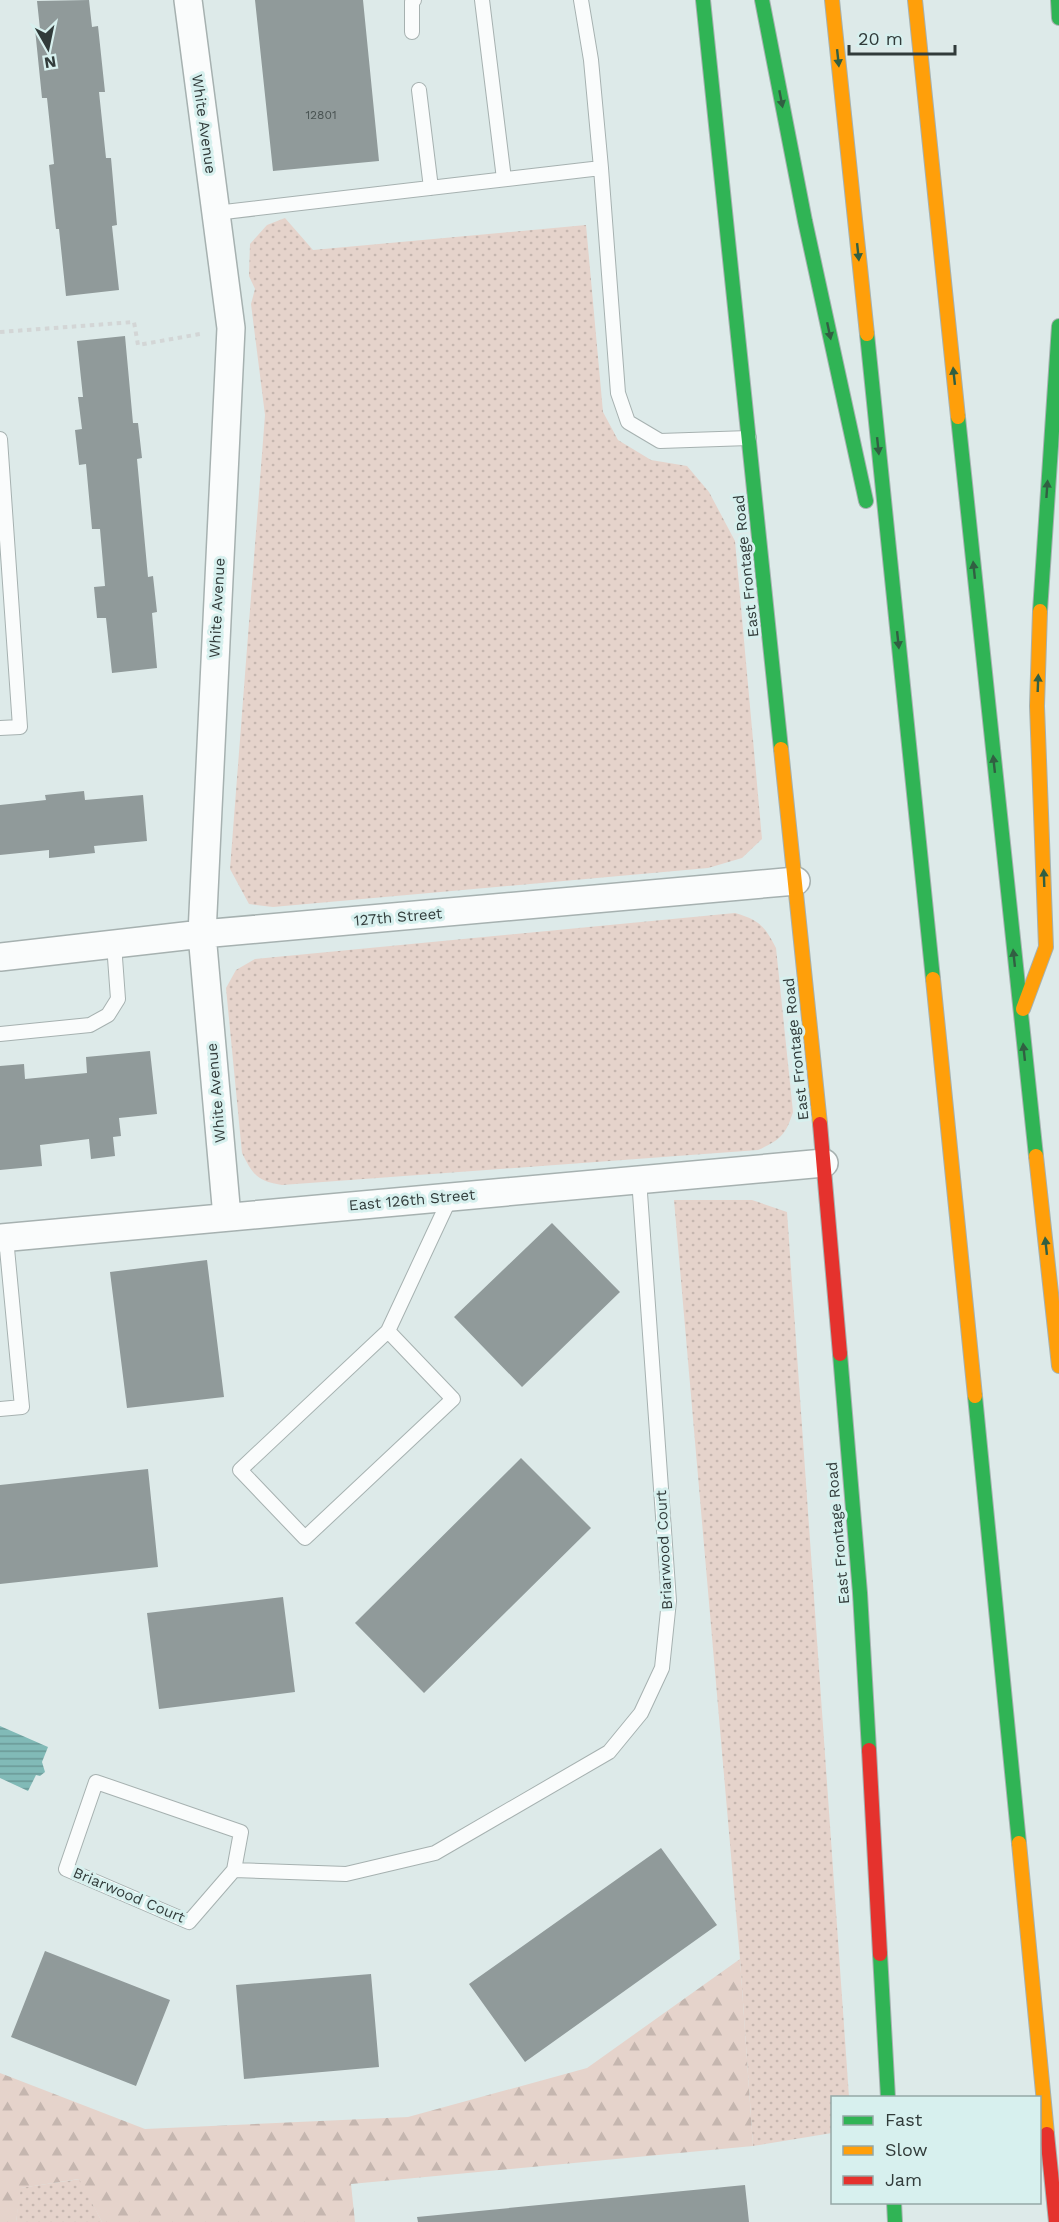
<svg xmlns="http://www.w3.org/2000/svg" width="1059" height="2222" font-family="'Work Sans',sans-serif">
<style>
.grass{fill:url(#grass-dots)}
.forest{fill:url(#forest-firs)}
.water{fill:url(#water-rules)}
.building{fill:#909a9a}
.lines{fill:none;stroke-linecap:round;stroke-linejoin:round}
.lane-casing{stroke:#a6b1b0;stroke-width:16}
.street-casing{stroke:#a6b1b0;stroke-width:30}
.fast-casing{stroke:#a6b1b0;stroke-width:16}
.slow-casing{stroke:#a6b1b0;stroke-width:16}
.jam-casing{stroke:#a6b1b0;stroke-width:16}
.path{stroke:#d3d6d6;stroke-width:4;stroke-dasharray:4.5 4.5;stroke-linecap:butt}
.lane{stroke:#fafcfc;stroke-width:14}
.street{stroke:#fafcfc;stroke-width:27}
.fast{stroke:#30b455;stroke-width:14}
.slow{stroke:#ff9f0a;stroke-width:14}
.jam{stroke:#e5322d;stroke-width:14}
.oneway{fill:#315f42}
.labels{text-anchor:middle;stroke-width:6;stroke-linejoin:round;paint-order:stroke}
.number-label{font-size:12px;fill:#495352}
.street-label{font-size:15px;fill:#313b3a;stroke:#d7f0ee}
</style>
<defs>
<pattern id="grass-dots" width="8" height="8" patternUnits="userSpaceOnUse" patternTransform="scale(1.5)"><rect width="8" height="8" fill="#e5d3cb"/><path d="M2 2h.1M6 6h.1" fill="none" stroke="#c5b6af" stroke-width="1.8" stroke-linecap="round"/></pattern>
<pattern id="forest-firs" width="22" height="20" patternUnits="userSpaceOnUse" patternTransform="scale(1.5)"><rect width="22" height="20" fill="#e5d3cb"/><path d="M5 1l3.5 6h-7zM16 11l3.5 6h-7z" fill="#c5b6af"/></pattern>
<pattern id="water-rules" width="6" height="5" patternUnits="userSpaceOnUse" patternTransform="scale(1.5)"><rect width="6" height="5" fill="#81bab7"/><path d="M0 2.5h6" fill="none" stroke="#6a9896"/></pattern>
</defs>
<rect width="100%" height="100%" fill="#ddeae9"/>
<!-- grass -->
<path class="grass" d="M285,218L313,250L586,225L603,412L618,440L651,460L687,466L709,492L735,541L762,839L742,858L708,868L273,907L249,904L230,869L265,415L251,304L255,289L249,276L250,244L267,225Z
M735,913C759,920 765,926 776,948L793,1112C786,1135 780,1140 758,1150L282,1185C257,1181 253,1175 242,1153L226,988L236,970L255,959Z
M674,1200H752L787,1212L849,2097L832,2098V2133L753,2146L740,1959Z
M80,2179L102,2222H16L20,2188Z"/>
<!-- forest -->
<path class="forest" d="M740,1959L753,2146L351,2184L355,2222H102L79,2179L21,2188L16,2222H0V2073L145,2129L408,2117L587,2068Z"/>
<!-- water -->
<path class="water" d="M0,1726L48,1747L42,1762L45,1772L40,1776L36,1775L28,1791L0,1778Z"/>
<!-- building -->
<path class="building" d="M89,0L92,27L98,26L105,92H99L106,158H111L117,225L112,226L119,290L66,296L59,229H56L49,165L54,164L47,98H42L35,29H40L37,1Z
M255,0H363L379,161L273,171Z
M125,336L133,423H138L142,458L137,459L148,577L153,576L157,612L152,613L157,668L112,673L106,618H97L94,587L105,586L100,529H92L86,464L79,465L75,430L82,429L78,397H83L77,341Z
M84,791L85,800L143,795L147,841L94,846L95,853L49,858V850L0,855V805L46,800L45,795Z
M150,1051L157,1114L119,1118L121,1136L113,1137L115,1156L91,1159L89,1139L40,1145L42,1166L0,1170V1066L24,1064L25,1079L87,1073L86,1057Z
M552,1223L620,1292L522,1387L454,1317Z
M207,1260L224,1397L127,1408L110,1272Z
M521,1458L591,1528L424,1693L355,1623Z
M148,1469L158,1567L0,1584V1485Z
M283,1597L295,1692L159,1709L147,1613Z
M661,1848L717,1925L525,2062L469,1984Z
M45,1951L170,2000L136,2086L11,2037Z
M371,1974L379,2067L244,2079L236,1985Z
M745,2185L749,2222H418L417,2217Z"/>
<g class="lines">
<!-- lane casing -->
<g class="lane-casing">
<path id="lane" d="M482,0L504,179
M581,0L591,60L601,168
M412,32V2L414,0
M419,90L431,188
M216,213L601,168L618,393L628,422L660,441L749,438
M0,439L20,727L0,728
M0,1034L90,1025L108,1015L118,999L114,944
M388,1331L453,1399L305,1538L240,1470Z
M388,1331L451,1196
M0,1409L22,1407L6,1238
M234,1870L189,1922L66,1869L96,1782L241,1832L234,1870L346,1874L435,1853L609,1752L641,1713L662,1668L669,1601L639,1179"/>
</g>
<!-- street casing -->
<g class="street-casing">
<path id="street" d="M188,0L231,328L202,934L227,1217
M0,957L202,934L796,881
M0,1238L824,1163"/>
</g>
<!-- fast casing -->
<g class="fast-casing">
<path id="fast" d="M703,0L781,749
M762,0L805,221L866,501
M1058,0L1059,18
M867,334L933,979
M958,417L1036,1156
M1040,611L1059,326
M840,1354L860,1593L869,1750
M975,1396L1019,1843
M880,1954L888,2098
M894,2202L895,2222"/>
</g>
<!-- slow casing -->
<g class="slow-casing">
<path id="slow" d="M832,0L867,334
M915,0L958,417
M781,749L820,1124
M933,979L975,1396
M1023,1009L1046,947L1037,706L1040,611
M1036,1156L1059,1366
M1019,1843L1047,2134"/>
</g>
<!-- jam casing -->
<g class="jam-casing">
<path id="jam" d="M820,1124L840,1354
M869,1750L880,1954
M1047,2134L1056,2222"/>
</g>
<!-- path -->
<path class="path" d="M0,332L134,322L138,345L200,334"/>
<!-- lane -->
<use href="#lane" class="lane"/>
<!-- street -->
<use href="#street" class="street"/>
<!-- fast -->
<use href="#fast" class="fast"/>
<!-- slow -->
<use href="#slow" class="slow"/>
<!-- jam -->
<use href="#jam" class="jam"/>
</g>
<!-- one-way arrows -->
<defs><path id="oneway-solid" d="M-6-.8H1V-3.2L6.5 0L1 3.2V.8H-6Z" transform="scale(1.5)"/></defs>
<g class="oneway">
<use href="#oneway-solid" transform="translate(838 58) rotate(84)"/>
<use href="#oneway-solid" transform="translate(781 99) rotate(79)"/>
<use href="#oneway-solid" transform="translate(858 252) rotate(84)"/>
<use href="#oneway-solid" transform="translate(829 331) rotate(78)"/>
<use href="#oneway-solid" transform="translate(954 376) rotate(-96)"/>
<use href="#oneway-solid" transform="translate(878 446) rotate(84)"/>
<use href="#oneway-solid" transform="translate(1047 489) rotate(-86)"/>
<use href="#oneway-solid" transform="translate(974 570) rotate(-96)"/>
<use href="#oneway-solid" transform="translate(898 640) rotate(84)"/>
<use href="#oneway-solid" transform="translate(1038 683) rotate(-88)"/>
<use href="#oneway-solid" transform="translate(994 764) rotate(-96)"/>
<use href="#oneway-solid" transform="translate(1044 878) rotate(-92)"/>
<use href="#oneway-solid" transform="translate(1014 958) rotate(-96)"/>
<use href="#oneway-solid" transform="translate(1024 1052) rotate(-96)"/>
<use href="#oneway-solid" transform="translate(1046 1246) rotate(-96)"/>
</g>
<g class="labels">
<!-- number labels -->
<g class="number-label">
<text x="321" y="119">12801</text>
</g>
<!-- street labels -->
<g class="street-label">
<text transform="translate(204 124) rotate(82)" y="5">White Avenue</text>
<text transform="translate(746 566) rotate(-96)" y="5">East Frontage Road</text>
<text transform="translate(217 608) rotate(-87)" y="5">White Avenue</text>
<text transform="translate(398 917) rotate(-5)" y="5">127th Street</text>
<text transform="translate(796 1049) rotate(-96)" y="5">East Frontage Road</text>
<text transform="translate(216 1093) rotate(-95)" y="5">White Avenue</text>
<text transform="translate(412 1200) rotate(-5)" y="5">East 126th Street</text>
<text transform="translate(838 1533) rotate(-95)" y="5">East Frontage Road</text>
<text transform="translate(664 1550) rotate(-93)" y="5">Briarwood Court</text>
<text transform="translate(129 1895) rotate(23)" y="5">Briarwood Court</text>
</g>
</g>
<!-- legend -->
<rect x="831" y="2096" width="210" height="108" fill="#d7f0ee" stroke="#95a8a6" stroke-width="1.5"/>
<rect x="843" y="2116" width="30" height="9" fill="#30b455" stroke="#95a8a6" stroke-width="1.5"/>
<text x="885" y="2126" font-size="18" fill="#313b3a">Fast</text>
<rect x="843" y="2146" width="30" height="9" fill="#ff9f0a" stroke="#95a8a6" stroke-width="1.5"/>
<text x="885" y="2156" font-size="18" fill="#313b3a">Slow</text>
<rect x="843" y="2176" width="30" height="9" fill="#e5322d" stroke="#95a8a6" stroke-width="1.5"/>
<text x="885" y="2186" font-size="18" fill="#313b3a">Jam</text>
<!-- north arrow -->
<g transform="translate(48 48) rotate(171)" stroke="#d7f0ee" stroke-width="4.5" paint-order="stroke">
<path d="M0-4.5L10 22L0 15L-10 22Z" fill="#313b3a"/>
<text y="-9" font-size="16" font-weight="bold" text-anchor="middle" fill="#313b3a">N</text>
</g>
<!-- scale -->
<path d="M849 45v9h106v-9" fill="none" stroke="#313b3a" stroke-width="3"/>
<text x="858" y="45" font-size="18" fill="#313b3a" stroke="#d7f0ee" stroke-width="4.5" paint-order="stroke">20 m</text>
</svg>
